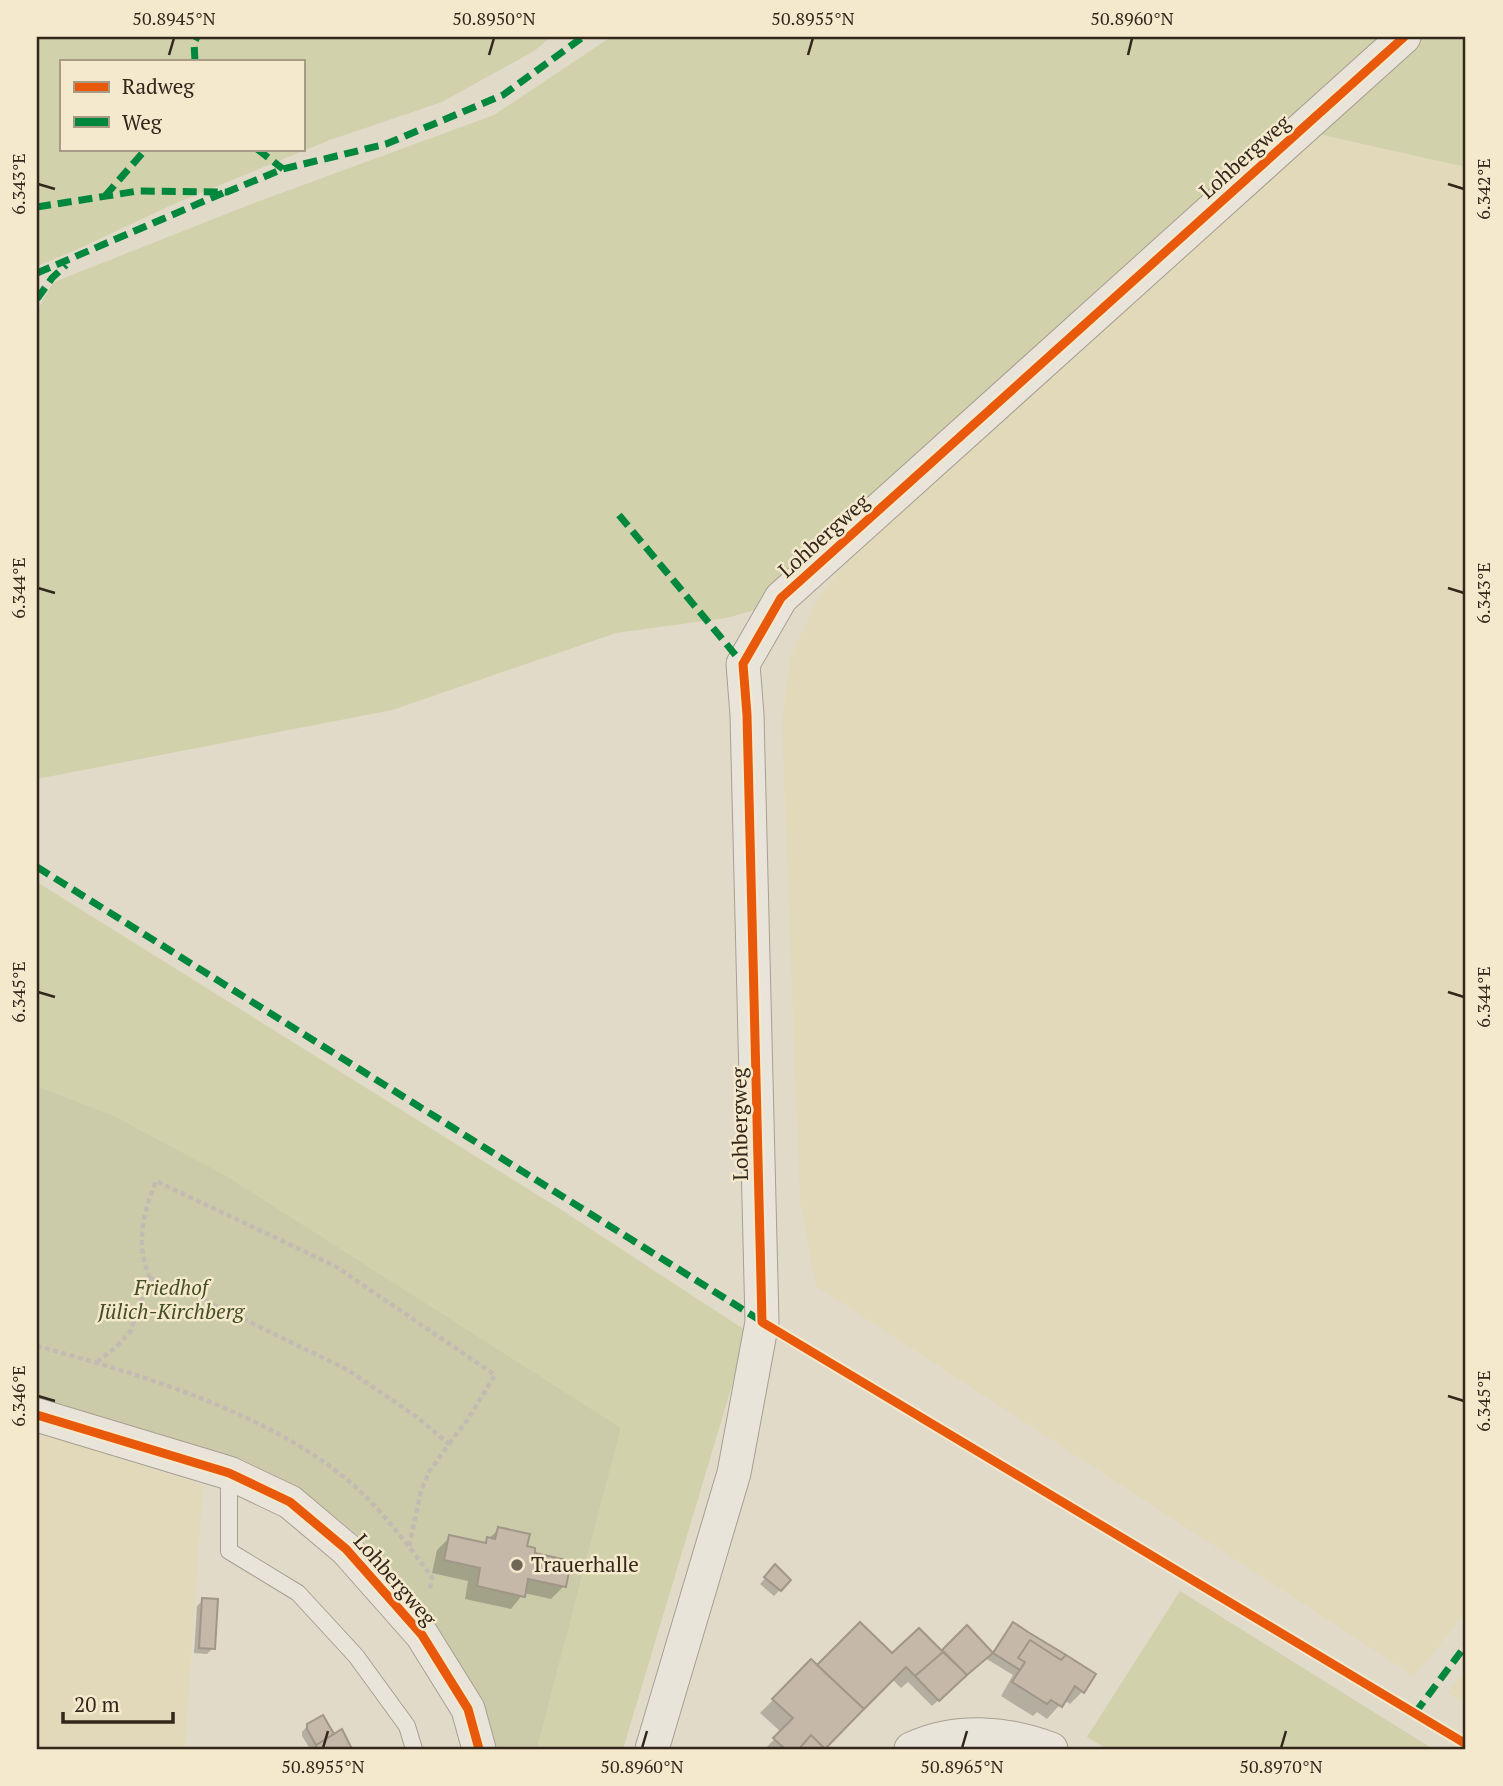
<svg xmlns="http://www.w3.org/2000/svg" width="1503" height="1786" font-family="'PT Serif',serif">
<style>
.farmland{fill:#e1d9b9}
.green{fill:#d1d1ab;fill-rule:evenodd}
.cemetery{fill:#cbcbaa}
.shadow{fill:#0003}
.building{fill:#c5b8a9;stroke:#a19688;stroke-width:2}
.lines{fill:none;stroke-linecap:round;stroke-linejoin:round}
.lane-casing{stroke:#a69f92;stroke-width:18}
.street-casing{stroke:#a69f92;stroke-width:35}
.path{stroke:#c2bbb1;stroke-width:4.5;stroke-dasharray:5 3.5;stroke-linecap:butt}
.lane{stroke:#e9e4da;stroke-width:16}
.street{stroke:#e9e4da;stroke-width:33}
.quiet{stroke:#00873e;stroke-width:7;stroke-dasharray:14 7;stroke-linecap:butt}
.cycleway-casing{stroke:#f4e9cd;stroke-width:13}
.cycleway{stroke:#e8590c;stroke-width:9}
.ticks{fill:none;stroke:#33271c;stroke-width:2.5}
.poi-dot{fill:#706658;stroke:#f4e9cd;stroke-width:2.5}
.labels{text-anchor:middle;stroke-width:5;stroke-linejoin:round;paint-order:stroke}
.street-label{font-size:21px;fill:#33271c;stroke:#f4e9cd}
.park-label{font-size:21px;font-style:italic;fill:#444f23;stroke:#f4e9cd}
.poi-label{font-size:21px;fill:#33271c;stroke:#f4e9cd;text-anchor:start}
.neatline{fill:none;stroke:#33271c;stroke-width:2.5}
.ticks-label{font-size:18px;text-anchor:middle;fill:#33271c}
</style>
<rect width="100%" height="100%" fill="#e2dac8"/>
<!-- farmland -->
<path class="farmland" d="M1305,131L1466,167V1613L1414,1676L816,1286L800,1201L782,724L790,658L819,596L885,518Z
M37,1432L203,1485L185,1749H37Z
M1466,1670V1704L1447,1693Z"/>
<!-- green -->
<path class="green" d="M37,37H551L534,51L442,102L330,140L176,203L76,250L37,266V210L45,207L37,206ZM303,61V149H61V61Z
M611,37H1387L763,608L726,618L616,633L392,710L37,779V313L42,301L54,282L254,203L494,115Z
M1414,37H1466V167L1305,131Z
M37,882L557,1207L748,1332L623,1749H537L621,1428L110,1114L37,1086Z
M1180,1591L1433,1749H1107L1087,1737Z"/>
<!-- cemetery -->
<path class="cemetery" d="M37,1086L110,1114L226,1176L621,1428L537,1749H498L456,1658L398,1579L360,1537L319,1504L284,1480L243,1460L37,1400Z"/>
<!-- shadow -->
<path class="shadow" d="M499,1529L525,1547L564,1586L551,1599L524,1593L511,1609L465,1599L468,1581L432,1573L437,1550L450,1537L483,1544Z
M775,1567L789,1580L774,1596L760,1584Z
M203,1600L213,1648L207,1654L194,1653L197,1606Z
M1013,1624L1083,1691L1070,1704L1064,1700L1047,1719L1037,1712L1033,1716L1001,1696L1013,1675L985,1658L932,1706L908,1682L901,1688L892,1679L823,1749H765L781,1732L760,1713L811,1662L817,1668L892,1656L942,1653L967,1627L991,1654Z
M308,1725L333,1736L342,1732L350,1749H310L302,1736V1732Z"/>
<!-- building -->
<path class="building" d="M498,1527L530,1534L527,1546L535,1548V1553L571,1561L566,1587L528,1579L525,1597L477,1586L480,1568L444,1560L449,1535L486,1543L487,1537L495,1539Z
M775,1564L791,1580L781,1591L764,1577Z
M202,1598L218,1599L215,1649L199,1648Z
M860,1622L892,1653L919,1628L943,1652L915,1676L906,1667L864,1709L817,1665Z
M1013,1622L1028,1632L1066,1655L1061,1660L1030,1640L1018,1658L1025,1662L1020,1670L993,1653Z
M967,1625L993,1653L967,1675L942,1650Z
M1030,1640L1061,1660L1066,1655L1096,1674L1084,1693L1075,1686L1062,1707L1051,1700L1047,1704L1012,1682L1025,1662L1018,1658Z
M943,1652L967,1675L939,1701L915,1676Z
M811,1659L864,1709L825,1749L811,1735L799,1749H785L773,1738L793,1718L772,1699Z
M323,1715L334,1734L316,1745L307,1729V1724Z
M342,1729L352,1749H316V1745Z
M811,1735L825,1749H826H799Z"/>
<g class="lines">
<!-- lane casing -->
<g class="lane-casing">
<path id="lane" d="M229,1473V1551L298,1593L356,1656L407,1726L414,1749"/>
</g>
<!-- street casing -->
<g class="street-casing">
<path id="street" d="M37,1415L229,1473L290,1502L346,1549L422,1635L468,1709L479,1749
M652,1749L734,1473L762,1322L747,715L743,664L781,598L1404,37
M911,1749C955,1728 1006,1732 1051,1749"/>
</g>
<!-- path -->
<path class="path" d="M150,1278C135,1244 143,1214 156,1181L335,1266L495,1375L468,1419L449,1444
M37,1346C143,1375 278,1415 360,1491C387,1517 410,1548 432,1577L430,1589
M97,1362L115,1348L130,1332L150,1278L196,1296L348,1370L417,1417L449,1444L429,1472L421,1491L409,1547"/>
<!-- lane -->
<use href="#lane" class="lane"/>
<!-- street -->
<use href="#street" class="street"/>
<!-- quiet -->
<path class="quiet" d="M195,61L194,43L197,37
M257,149L283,169
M105,196L146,149
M37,207L138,191L227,192L283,169L386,144L503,95L583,37
M37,273L223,193
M37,299L52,278L66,265
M619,515L743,664
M37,867L766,1324
M1415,1713L1466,1645"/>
<!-- cycleway casing -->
<g class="cycleway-casing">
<path id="cycleway" d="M1404,37L781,598L743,664L747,715L762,1322L1466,1744
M37,1415L229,1473L290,1502L346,1549L422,1635L468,1709L479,1749"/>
</g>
<!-- cycleway -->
<use href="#cycleway" class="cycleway"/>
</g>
<!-- ticks -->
<path class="ticks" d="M169,55L174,38M489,55L494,38M808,55L813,38M1128,55L1132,38M38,184L55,189M1448,184L1464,189M38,588L55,593M1448,588L1464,593M38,992L55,997M1448,992L1464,997M38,1396L55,1401M1448,1396L1464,1401M323,1748L328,1731M642,1748L647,1731M962,1748L967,1731M1281,1748L1286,1731"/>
<!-- markers -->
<circle class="poi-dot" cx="517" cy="1565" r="7"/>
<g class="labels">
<!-- street labels -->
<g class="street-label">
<text transform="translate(1245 157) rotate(-42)" y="7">Lohbergweg</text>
<text transform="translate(824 536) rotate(-42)" y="7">Lohbergweg</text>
<text transform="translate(740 1124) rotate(-91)" y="7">Lohbergweg</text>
<text transform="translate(395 1580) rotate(49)" y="7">Lohbergweg</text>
</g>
<!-- park labels -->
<g class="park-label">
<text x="171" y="1295">Friedhof<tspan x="171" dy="24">Jülich-Kirchberg</tspan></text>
</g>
<!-- poi labels -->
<g class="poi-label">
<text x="531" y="1572">Trauerhalle</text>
</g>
</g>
<!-- border -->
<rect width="1503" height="1786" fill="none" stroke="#f4e9cd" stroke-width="77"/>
<!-- legend -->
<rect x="60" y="60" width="245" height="91" fill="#f4e9cd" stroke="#a79b86" stroke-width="2"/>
<rect x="74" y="82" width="35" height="10" fill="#e8590c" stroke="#a79b86" stroke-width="2"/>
<text x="122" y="94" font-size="21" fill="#33271c">Radweg</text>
<rect x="74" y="117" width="35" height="10" fill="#00873e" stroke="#a79b86" stroke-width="2"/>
<text x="122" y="130" font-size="21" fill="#33271c">Weg</text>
<!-- scale -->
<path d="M63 1712v10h110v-10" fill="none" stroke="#33271c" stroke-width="3.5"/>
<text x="74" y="1712" font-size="21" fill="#33271c" stroke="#f4e9cd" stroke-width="5" paint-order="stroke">20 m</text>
<rect x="38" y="38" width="1426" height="1710" class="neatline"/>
<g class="ticks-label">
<text x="174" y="25">50.8945°N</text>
<text x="494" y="25">50.8950°N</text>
<text x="813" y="25">50.8955°N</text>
<text x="1132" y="25">50.8960°N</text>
<text transform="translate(19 184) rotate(-90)" y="6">6.343°E</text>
<text transform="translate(1484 189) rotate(-90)" y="6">6.342°E</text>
<text transform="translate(19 588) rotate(-90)" y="6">6.344°E</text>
<text transform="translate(1484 593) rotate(-90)" y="6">6.343°E</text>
<text transform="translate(19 992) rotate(-90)" y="6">6.345°E</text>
<text transform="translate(1484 997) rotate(-90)" y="6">6.344°E</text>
<text transform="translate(19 1396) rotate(-90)" y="6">6.346°E</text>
<text transform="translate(1484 1401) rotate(-90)" y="6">6.345°E</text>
<text x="323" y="1773">50.8955°N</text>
<text x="642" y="1773">50.8960°N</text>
<text x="962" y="1773">50.8965°N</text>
<text x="1281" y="1773">50.8970°N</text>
</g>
</svg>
